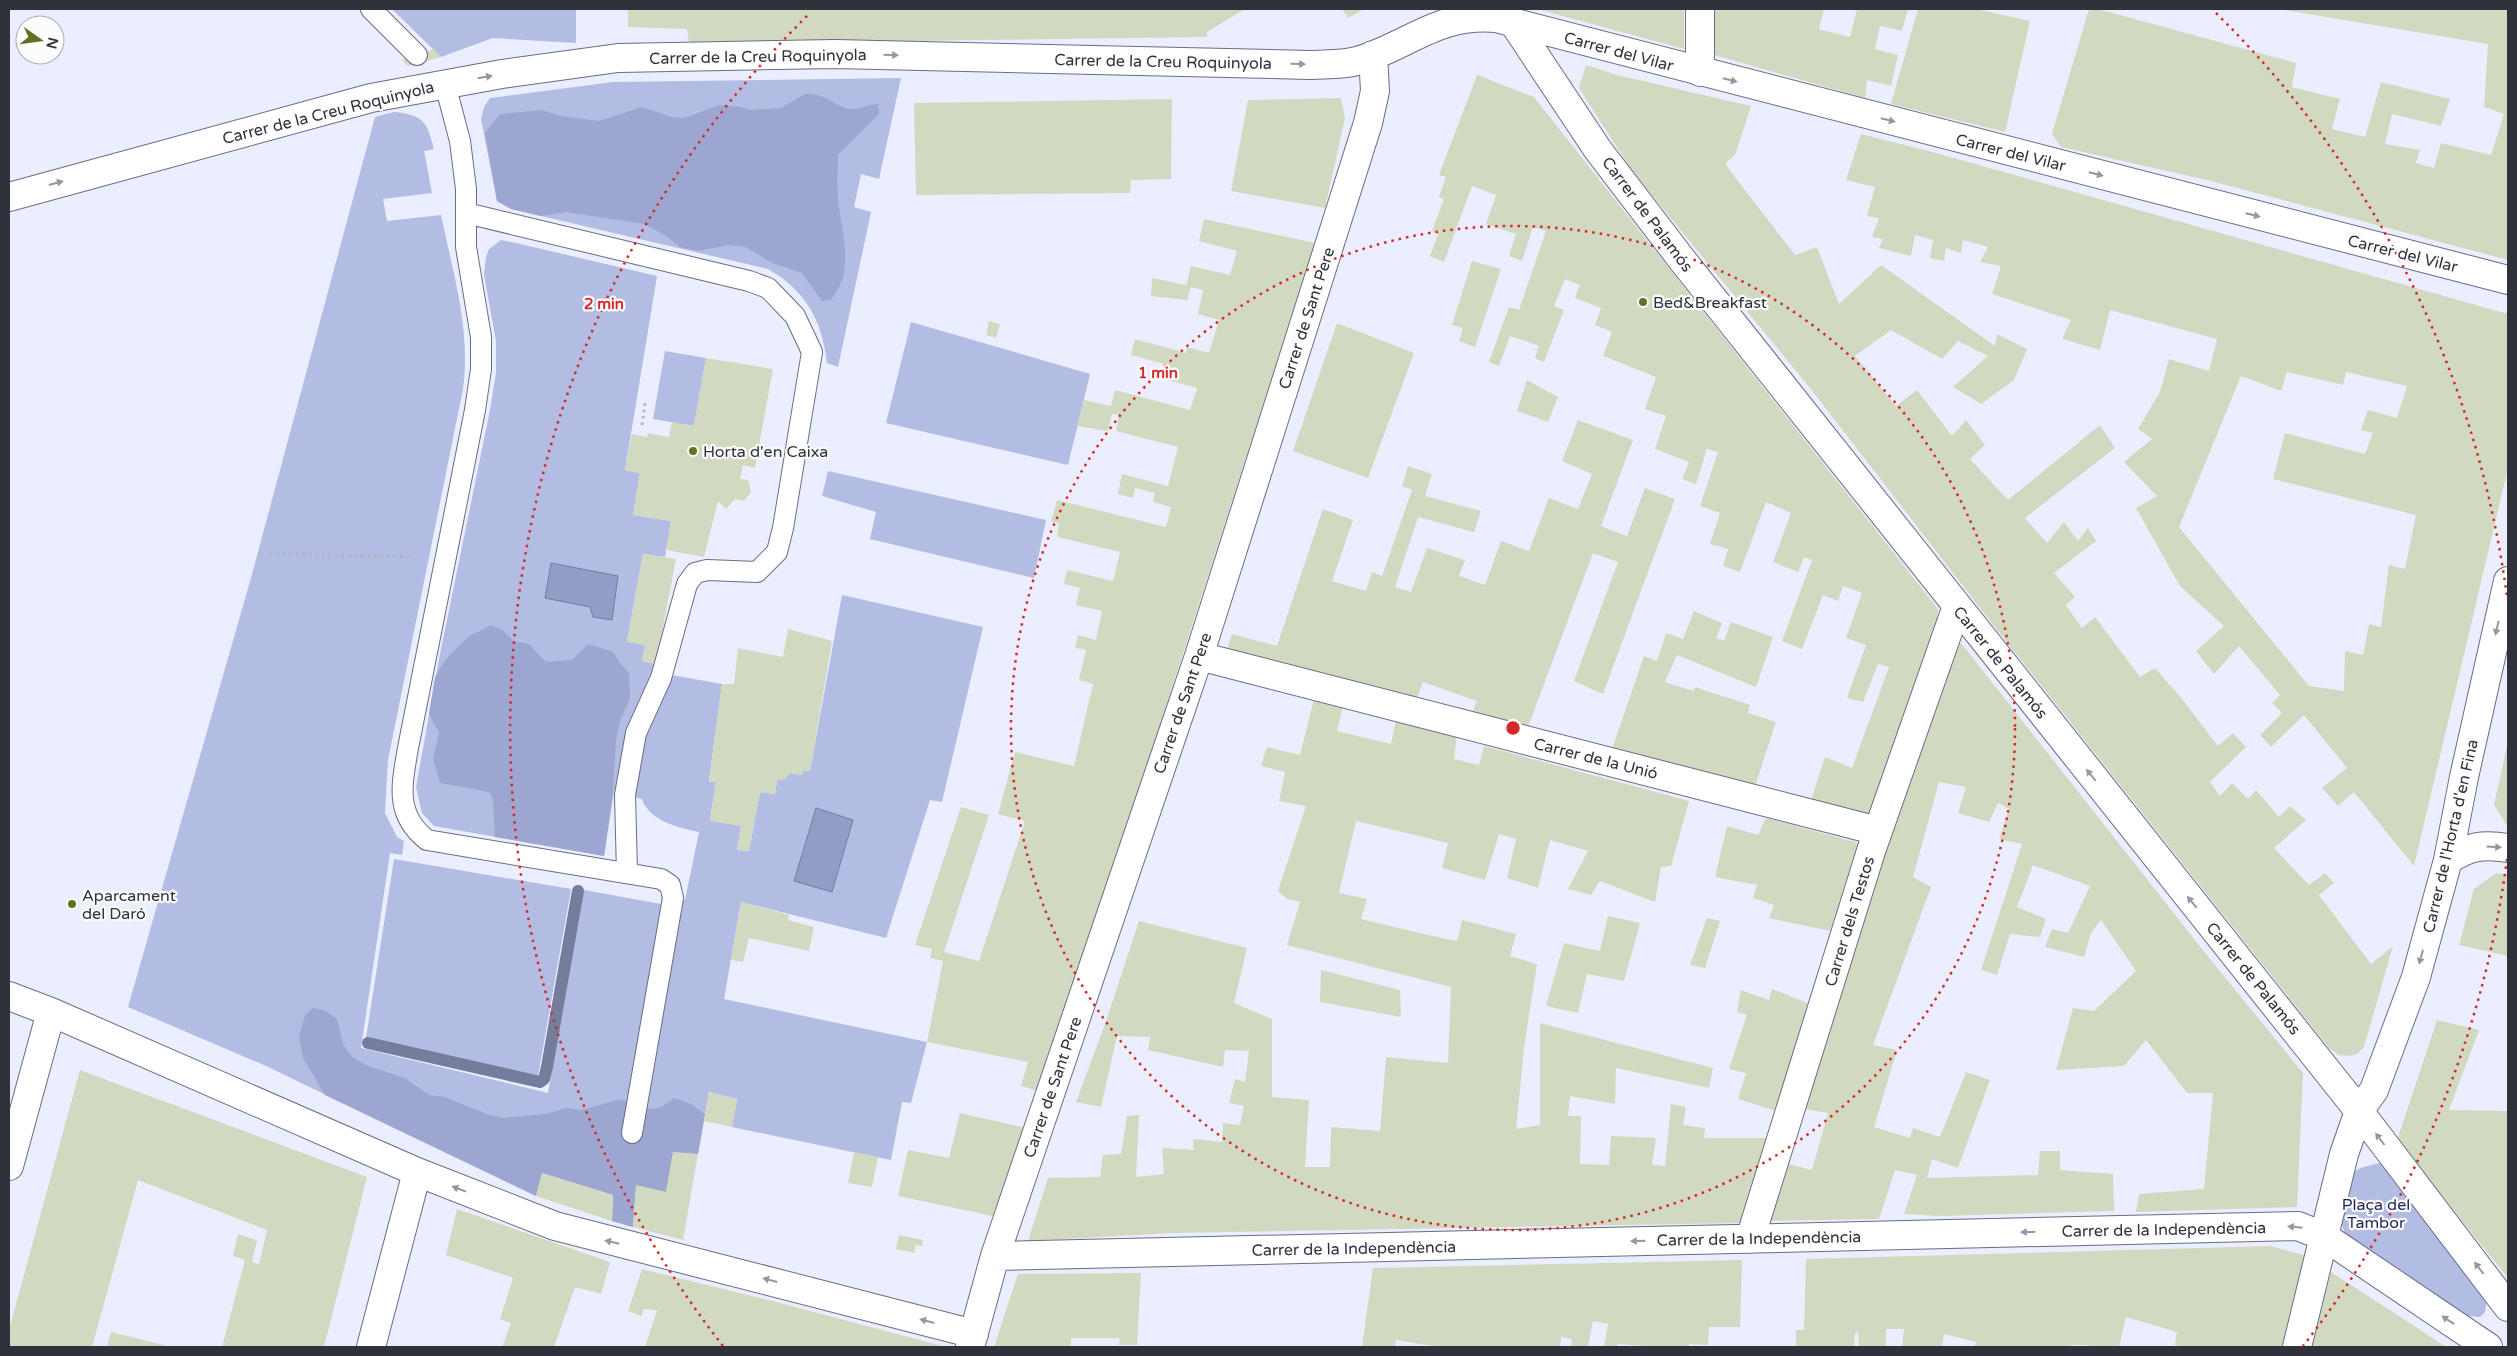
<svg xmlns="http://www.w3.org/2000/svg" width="2517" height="1356" font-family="'Varela Round',sans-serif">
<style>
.green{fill:#b3bce2}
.forest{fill:#9ca6d1}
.water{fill:#939cc6;stroke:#757c9c}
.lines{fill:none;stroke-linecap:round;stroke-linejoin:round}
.stream{stroke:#757c9c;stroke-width:12}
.building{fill:#d1dac0;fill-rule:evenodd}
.service-casing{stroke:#676d84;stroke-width:22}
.minor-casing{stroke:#676d84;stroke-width:30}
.path{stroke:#b0b3c1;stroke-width:3;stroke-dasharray:2.5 4;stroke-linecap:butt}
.service{stroke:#fff;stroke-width:20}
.minor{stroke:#fff;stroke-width:28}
.oneway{fill:#97989d}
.ring{fill:none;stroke:#d62828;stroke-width:2.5;stroke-dasharray:2.5 5}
.poi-dot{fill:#607322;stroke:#fcfcfc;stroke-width:2}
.labels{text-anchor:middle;stroke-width:4.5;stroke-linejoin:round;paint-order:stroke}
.street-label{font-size:16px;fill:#2f313b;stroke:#fcfcfc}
.poi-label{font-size:16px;fill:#2f313b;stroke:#fcfcfc;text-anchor:start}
.park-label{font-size:16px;fill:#1f2458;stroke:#fcfcfc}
.centre{fill:#d62828;stroke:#fcfcfc;stroke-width:2.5}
.ring-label{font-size:15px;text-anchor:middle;font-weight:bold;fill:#d62828;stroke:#fcfcfc;stroke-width:4.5;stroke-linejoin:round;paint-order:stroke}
</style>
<rect width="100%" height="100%" fill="#eaeefe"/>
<!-- green -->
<path class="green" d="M392,9H576V43L493,38L441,57Z
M901,78L879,179L861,174L854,207L871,212L838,367L827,363C822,320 806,291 768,269L511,209L497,201L481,119L484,107L490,98L613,82Z
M394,112C424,115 427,122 434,149L424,151L432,193L383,199L387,221L441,215C453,273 471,330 463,389L388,760L385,813L397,837L404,841L402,855L390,853L361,1048L548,1093L584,890L661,904L662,896L685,900L699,832C679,828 649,821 642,799L614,792L604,856L434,826L422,813L416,787L440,654L490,410L496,373V341L484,275L486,257L489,249L501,240L516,243L657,276L625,470L640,473L633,515L671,521L665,557L643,554L627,641L645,645L642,661L656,664L655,672L722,684L709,781L716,782L710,820L741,826L737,850L749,851L760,792L775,794L777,780H784L790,773L802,775L803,770L810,771L842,595L983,627L942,802L930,800L886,938L741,902L724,999L927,1042L911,1103L902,1102L891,1160L732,1127L737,1099L709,1092L698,1154L673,1153L666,1192L636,1186L633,1227L612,1221L613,1195L542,1173L536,1196L266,1066L128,1007L251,578L375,117Z
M911,322L1090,374L1068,465L886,423Z
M665,351L706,358L694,426L653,419Z
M828,471L1046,520L1034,578L870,539L876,512L822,496Z
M394,859L571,889L538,1076L366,1038Z
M2379,1163L2383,1164L2487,1300L2485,1312L2480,1317L2466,1316L2346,1237L2340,1220L2352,1173L2360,1168Z"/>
<!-- forest -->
<path class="forest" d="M805,94C829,94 831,105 850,109C858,110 869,104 878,104L879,114L838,155C838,169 837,184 838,198C841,234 856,268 831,300L822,301L802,273L772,263L746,247L729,245L698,251L680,247L665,235L644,224L566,212L541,216L511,209L497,201L485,133L500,114L542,110L560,116L599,121L642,107L672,117L685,118L719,105L741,107L750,110L781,108Z
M491,625L504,631L513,641L529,644L546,662L572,660L588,644L613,652L620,663L629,673L630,698L620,721L616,739L613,792L604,856L495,837L493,799L489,792L440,783L433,758L439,733L429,714L435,677L446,659L468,637Z
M313,1008L324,1010L337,1019L343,1044L352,1057L368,1066L405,1078L429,1095L445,1097L487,1114L503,1118L522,1116L545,1114L567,1108L581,1110L617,1100L637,1102V1106C654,1111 660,1110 674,1098L691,1104L705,1114L698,1154L673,1152L666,1192L636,1186L633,1227L612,1221L613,1195L542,1173L536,1196L325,1095L303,1058L299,1036L305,1015Z"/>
<!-- water -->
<path class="water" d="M551,563L618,576L612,620L593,617L590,607L545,598Z
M816,808L853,820L832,892L794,881Z"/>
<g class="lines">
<!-- stream -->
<path class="stream" d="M368,1043L540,1082L544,1079L547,1067L578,891"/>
</g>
<!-- building -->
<path class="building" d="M628,9H1245L1207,32V37L762,43H689L687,29L628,27Z
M1342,9H1364L1348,18Z
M1537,9H1684V49Z
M1714,9H1824L1819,29L1850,37L1857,9H1908L1902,31L1880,26L1875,49L1898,55L1891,86L1867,80L1865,98L1714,55Z
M1918,9H1977L2030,21L2005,132L1891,104Z
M2089,9H2098L2296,63L2292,87L2340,99L2332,129L2365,137L2381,82L2450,99L2441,126L2392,114L2385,144L2420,150L2416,163L2434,168L2441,143L2491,155L2504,114L2484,107L2488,44L2279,9H2508V260L2211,181L2061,147L2052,134Z
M434,49L441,57L408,66L402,60Z
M1586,65L1617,75L1751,106L1735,155L1725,164L1795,255L1817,247L1839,304L1881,265L1995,346L1997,334L2027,349L2014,380L1981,404L1953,387L1988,356L1958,341L1942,359L1891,330L1855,356L1896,406L1917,390L1952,436L1966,420L1985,445L1970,459L2008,500L2100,425L2115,448L2025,518L2047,543L2064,522L2078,541L2088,528L2096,541L2054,573L2075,597L2066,605L2082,628L2095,617L2140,677L2155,668L2182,699L2218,746L2233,733L2246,747L2210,782L2220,796L2232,783L2248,799L2256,790L2279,817L2290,806L2306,820L2274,848L2309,885L2325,873L2334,883L2319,895L2371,964L2393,946L2364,1047L2357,1054L2349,1056L2339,1055L2329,1048L1994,626L1810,388L1632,171L1579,88Z
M1477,75L1534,97L1938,609L1937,621L1871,811L1867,815L1811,800L1825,757L1852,768L1889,667L1878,664L1863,702L1847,698L1866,645L1846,638L1862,593L1843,586L1838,601L1823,595L1802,649L1782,641L1812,560L1804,557L1798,572L1773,562L1791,513L1766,502L1740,572L1723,566L1728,549L1710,544L1720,513L1700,506L1718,452L1707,449L1696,484L1682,479L1689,462L1655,449L1666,416L1645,409L1656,377L1603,356L1612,332L1595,325L1601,308L1575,298L1580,285L1565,279L1554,306L1564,310L1544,362L1535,358L1539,346L1510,336L1499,366L1489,362L1509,307L1519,310L1546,231L1533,227L1522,261L1509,256L1516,234L1486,224L1496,195L1472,186L1444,262L1430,256L1438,234L1432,231L1444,199L1439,197L1446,177L1439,175Z
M1341,98L1345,118L1325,208L1231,191L1248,100Z
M1172,99L1171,179L1131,180L1130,193L916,195L914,103Z
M1861,134L1929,151L2508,314V468L2414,866L2354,792L2338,806L2322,788L2347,768L2304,715L2271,747L2260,735L2282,713L2272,703L2280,695L2239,646L2214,674L2196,651L2224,626L2180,586L2136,508L2157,496L2124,462L2152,439L2138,429L2160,392L2169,359L2209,371L2217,339L2110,310L2100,350L2062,339L2071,320L1992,294L2001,266L1980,262L1988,247L1963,240L1961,253L1946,248L1944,261L1930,258L1933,240L1915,235L1911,256L1879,248L1883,239L1872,237L1879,218L1867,216L1875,187L1846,180ZM2287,372L2343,385L2346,372L2407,386L2397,418L2368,410L2361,430L2373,433L2365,454L2285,433L2273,479L2416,515L2405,569L2389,565L2381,627L2369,624L2363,655L2345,651L2344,691L2309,686L2179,527L2241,376L2281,391Z
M1204,219L1315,243L1077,983L1039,1091L1021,1086L1028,1062L927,1042L943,961L930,958L932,949L915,945L961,807L989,815L944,952L979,961L1025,821L998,814L1015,752L1074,766L1093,684L1079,680L1086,650L1075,648L1078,635L1096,640L1102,611L1076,605L1080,588L1064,584L1067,570L1113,581L1120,552L1057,537L1059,523L1051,522L1057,500L1166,527L1171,507L1153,502L1155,493L1135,488L1133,498L1118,494L1122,474L1168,486L1178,447L1116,431L1119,415L1112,414L1108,431L1077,426L1084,400L1111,406L1115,390L1190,410L1197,388L1160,378L1164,364L1131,355L1135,339L1186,353L1187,347L1209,353L1219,320L1198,314L1203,290L1191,287L1187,300L1151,296L1152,278L1186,285L1191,266L1230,275L1237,251L1199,241Z
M1472,261L1501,269L1475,347L1459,341L1463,328L1452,325Z
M989,321L1000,324L996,338L986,335Z
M1337,323L1414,353L1368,478L1293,451Z
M706,358L773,369L755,468L743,465L740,479L748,480L751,492L744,501L735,499L726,509L718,501L704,557L666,550L671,521L633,515L640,473L625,470L632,434L647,437L648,433L669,437L672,422L694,426Z
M1527,380L1558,397L1548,422L1517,411Z
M1578,420L1633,440L1601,526L1627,536L1645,488L1675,499L1603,694L1574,681L1618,562L1593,553L1528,727L1472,713L1477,701L1423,682L1416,701L1227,650L1232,634L1277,646L1323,509L1353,520L1332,581L1366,591L1372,572L1382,576L1412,490L1402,486L1408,466L1432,474L1425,496L1481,511L1474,532L1418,517L1395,587L1411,592L1427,548L1465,560L1459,576L1485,585L1501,541L1529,551L1549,498L1578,509L1592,474L1562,461Z
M643,554L676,559L656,664L642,661L645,645L627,642Z
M1694,611L1722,623L1716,638L1724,641L1731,622L1773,637L1756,687L1677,655L1665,682L1693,691L1695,687L1750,705L1748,713L1776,722L1755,786L1612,749L1644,656L1657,661L1666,633L1683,639Z
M788,629L832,641L810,771L803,770L802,775L790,773L784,780H777L775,794L760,792L749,851L737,850L741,826L710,821L716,782H709L722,684H734L738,648L783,657Z
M1961,643L2206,954L2303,1073L2297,1207L2136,1212L2139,1194L2204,1189L2213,1093H2187L2146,1040L2124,1066L2056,1070L2073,1008L2094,1011L2136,971L2101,920L2091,933L2084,957L2045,947L2052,929L2068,933L2090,886L2033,865L2017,907L2046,919L2040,937L2010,934L1997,975L1981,970L2022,844L1999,839L2009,809L1998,803L1989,822L1958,813L1966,787L1939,782L1913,877L1931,887L1873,1045L1897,1050L1874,1127L1910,1138L1913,1128L1940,1137L1966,1072L1990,1080L1958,1168L1932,1159L1927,1178L2038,1175L2040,1151H2060V1170L2113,1174L2114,1211L1940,1216L1904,1214L1917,1175L1895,1170L1879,1219L1770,1221L1788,1164L1812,1170L1828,1113L1804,1109L1883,861L1939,701L1953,649Z
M1314,699L1343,706L1337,731L1391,744L1396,720L1457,735L1454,759L1479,765L1484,746L1689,801L1671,866L1661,867L1655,902L1600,881L1591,895L1568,889L1588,851L1550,840L1538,888L1507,878L1516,839L1499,834L1485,880L1442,868L1448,843L1356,821L1339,893L1367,899L1361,919L1428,935L1457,941L1462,920L1516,934L1510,956L1537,964L1524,1048L1516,1129L1540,1125V1023L1713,1068L1709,1088L1616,1068L1615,1104L1570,1096L1568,1116H1581L1580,1164L1609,1165L1611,1136L1656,1138L1652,1165L1665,1166L1671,1104L1686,1107L1683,1125L1705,1128L1704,1138H1767L1741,1223L1172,1233L1028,1241L1048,1178L1100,1177L1103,1155L1121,1154L1127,1116L1139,1115L1136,1177L1164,1174L1162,1148L1194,1150L1193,1139L1222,1142L1223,1123L1240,1125L1244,1106L1229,1103L1235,1079L1245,1082L1249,1051L1225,1050L1223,1067L1148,1050L1150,1037L1117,1036L1101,1107L1076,1102L1105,1024L1139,921L1247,948L1234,1003L1272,1019V1097L1309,1100L1305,1167H1330L1331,1127L1380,1131L1386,1057L1448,1063L1451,987L1287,945L1300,902L1287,899L1278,891L1306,806L1279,801L1285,772L1261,766L1267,747L1300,755Z
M2507,746H2508V827L2494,805Z
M1766,818L1858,843L1830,931L1769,918L1774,905L1753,898L1757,885L1715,877L1727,826L1758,835Z
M2496,873L2508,875V956L2459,945L2474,889Z
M741,902L789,915L788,920L814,927L809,951L749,938L743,962L731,960Z
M1608,916L1640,923L1624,981L1587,974L1578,1013L1546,1006L1564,943L1600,951Z
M1707,918L1720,921L1705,968L1690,965Z
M1321,970L1400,990L1401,1017L1320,1002Z
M1772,989L1810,1004L1776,1111L1738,1099L1746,1073L1729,1069L1747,1015L1737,1012L1741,990L1769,1000Z
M2437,1020L2479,1030L2449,1110L2508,1111V1278L2397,1140Z
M80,1070L367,1177L324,1347H222L245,1260L233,1256L238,1234L257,1240L252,1262L259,1264L267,1230L138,1180L92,1347H9V1330Z
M709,1092L737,1099L732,1127L704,1121Z
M960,1113L1026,1128L997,1217L898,1196L908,1150L949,1158Z
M673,1152L698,1154L683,1240L633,1227L636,1185L666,1192Z
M854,1152L878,1157L872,1187L848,1183Z
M542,1173L613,1195L612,1221L536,1196Z
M457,1209L610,1262L601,1294L575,1287L554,1347H502L511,1323L500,1319L513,1278L446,1255Z
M899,1235L923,1240L922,1246L916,1245L914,1253L896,1249Z
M2271,1246L2307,1256L2285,1347H2184L2175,1345L2177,1332L2126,1317L2119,1347H2095L2087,1345H2071L2070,1347H1974L1976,1342L1944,1334L1942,1347H1902L1904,1329H1886V1347H1859L1858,1331L1855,1334L1854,1347H1796V1330H1804L1806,1259Z
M1742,1260L1740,1327H1709L1708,1345L1689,1344V1347H1653L1618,1344L1617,1347H1604L1608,1324L1593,1321L1588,1347H1571L1572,1339L1561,1337L1560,1347H1439L1396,1340L1395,1347H1362L1373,1268Z
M642,1269L784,1304L946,1347H645L657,1310L643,1309L642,1316L628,1311Z
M2331,1272L2399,1316L2446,1347H2311Z
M1141,1273L1137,1345H1119L1120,1338H1071V1347H994L1018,1274Z
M111,1332L164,1345L166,1347H107Z"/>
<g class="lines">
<!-- service casing -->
<g class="service-casing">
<path id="service" d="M371,9L417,55
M445,84L460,141L466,189V247L481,337V369L475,410L408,748C402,784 394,814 427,840L661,879L670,885L673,898L632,1133
M466,213L749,281L768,288L795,316L812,352L783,528L777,552L757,572L707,570L695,573L687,584L661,678L636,733L625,795L627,873"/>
</g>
<!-- minor casing -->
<g class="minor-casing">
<path id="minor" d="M1509,16L1598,150L1683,261L2359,1111L2508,1307
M1700,72V9
M9,197L371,98L502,74L618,58L835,54L1310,65C1325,64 1343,65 1357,61C1409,46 1436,13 1496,18L2508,280
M1199,656L1878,831
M2448,860C2470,846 2482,844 2508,848
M9,996L51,1012L417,1172L555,1226L974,1334
M9,1166L51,1012
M1750,1239L1871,851L1957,606
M995,1256L2298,1226L2325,1237L2488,1347
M371,1347L417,1172
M970,1347L995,1256L1199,656L1368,123L1375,91L1373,55
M2297,1347L2344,1154L2359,1111L2374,1090L2416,977L2448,860L2464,777L2508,581"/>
</g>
<!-- path -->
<path class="path" d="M642,425L645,403
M270,553L413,557"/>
<!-- service -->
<use href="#service" class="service"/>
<!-- minor -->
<use href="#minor" class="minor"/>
</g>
<!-- one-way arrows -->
<defs><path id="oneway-solid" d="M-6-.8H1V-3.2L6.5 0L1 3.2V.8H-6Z" transform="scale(1.25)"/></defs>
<g class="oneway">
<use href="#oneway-solid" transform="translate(891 55) rotate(1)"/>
<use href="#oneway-solid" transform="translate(1298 64) rotate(1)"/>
<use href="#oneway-solid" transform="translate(485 77) rotate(-9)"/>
<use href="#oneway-solid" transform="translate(1730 80) rotate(14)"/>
<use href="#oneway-solid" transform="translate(1888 120) rotate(14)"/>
<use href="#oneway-solid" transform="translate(2096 174) rotate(14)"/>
<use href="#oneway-solid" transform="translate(56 183) rotate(-15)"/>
<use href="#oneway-solid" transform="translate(2253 215) rotate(14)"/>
<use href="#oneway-solid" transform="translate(2497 628) rotate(103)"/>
<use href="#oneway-solid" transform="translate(2091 775) rotate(-129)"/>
<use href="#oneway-solid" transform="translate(2494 847) rotate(3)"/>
<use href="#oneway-solid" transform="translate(2192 902) rotate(-129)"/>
<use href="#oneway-solid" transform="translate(2421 957) rotate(105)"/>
<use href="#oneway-solid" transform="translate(2380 1139) rotate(-127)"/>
<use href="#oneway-solid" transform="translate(459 1189) rotate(-159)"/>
<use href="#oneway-solid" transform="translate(2295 1227) rotate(-174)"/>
<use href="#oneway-solid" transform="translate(2028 1232) rotate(179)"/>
<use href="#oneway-solid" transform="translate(1638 1241) rotate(179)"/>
<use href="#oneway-solid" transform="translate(612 1242) rotate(-167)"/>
<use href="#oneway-solid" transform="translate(2479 1268) rotate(-127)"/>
<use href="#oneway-solid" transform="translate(770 1280) rotate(-165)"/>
<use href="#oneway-solid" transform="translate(2448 1320) rotate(-146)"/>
<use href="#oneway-solid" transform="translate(927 1321) rotate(-165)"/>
</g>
<!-- distance rings -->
<g class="ring">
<circle cx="1513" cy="728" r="502"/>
<path d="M2507 859A1003 1003 0 0 1 2303 1346M723 1346A1003 1003 0 0 1 810 13M2216 13A1003 1003 0 0 1 2507 597"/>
</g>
<!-- markers -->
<g class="poi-dot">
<circle cx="1643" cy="302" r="5"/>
<circle cx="693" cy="451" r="5"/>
<circle cx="72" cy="904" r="5"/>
</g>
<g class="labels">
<!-- street labels -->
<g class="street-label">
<text transform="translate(1619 51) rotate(15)" y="6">Carrer del Vilar</text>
<text transform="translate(758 56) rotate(-1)" y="6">Carrer de la Creu Roquinyola</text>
<text transform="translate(1163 61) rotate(1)" y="6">Carrer de la Creu Roquinyola</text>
<text transform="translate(328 112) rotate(-14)" y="6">Carrer de la Creu Roquinyola</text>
<text transform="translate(2011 152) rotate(14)" y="6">Carrer del Vilar</text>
<text transform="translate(1648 214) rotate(53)" y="6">Carrer de Palamós</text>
<text transform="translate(2403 253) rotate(14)" y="6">Carrer del Vilar</text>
<text transform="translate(1306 318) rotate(-72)" y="6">Carrer de Sant Pere</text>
<text transform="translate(2001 662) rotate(51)" y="6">Carrer de Palamós</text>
<text transform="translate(1182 703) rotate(-71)" y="6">Carrer de Sant Pere</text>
<text transform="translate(1596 758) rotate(14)" y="6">Carrer de la Unió</text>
<text transform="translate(2450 836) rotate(-77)" y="6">Carrer de l'Horta d'en Fina</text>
<text transform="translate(1849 921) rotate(-73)" y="6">Carrer dels Testos</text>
<text transform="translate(2254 978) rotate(51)" y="6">Carrer de Palamós</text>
<text transform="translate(1052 1087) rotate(-71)" y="6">Carrer de Sant Pere</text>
<text transform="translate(2164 1229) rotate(-1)" y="6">Carrer de la Independència</text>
<text transform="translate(1759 1238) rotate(-1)" y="6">Carrer de la Independència</text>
<text transform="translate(1354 1248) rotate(-1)" y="6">Carrer de la Independència</text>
</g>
<!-- poi labels -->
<g class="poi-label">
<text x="1653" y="308">Bed&amp;Breakfast</text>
<text x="703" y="457">Horta d'en Caixa</text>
<text x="82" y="901">Aparcament<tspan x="82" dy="18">del Daró</tspan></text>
</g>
<!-- park labels -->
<g class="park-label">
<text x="2376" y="1210">Plaça del<tspan x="2376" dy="18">Tambor</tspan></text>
</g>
</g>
<circle cx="1513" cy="728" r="8" class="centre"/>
<g class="ring-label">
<text x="604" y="309">2 min</text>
<text x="1158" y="378">1 min</text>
</g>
<!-- border -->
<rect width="2517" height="1356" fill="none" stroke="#2f313b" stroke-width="20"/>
<!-- north arrow -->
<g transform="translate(40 40) rotate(104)"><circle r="24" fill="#fcfcfc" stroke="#aaabaf"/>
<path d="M0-4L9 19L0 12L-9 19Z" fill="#607322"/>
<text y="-8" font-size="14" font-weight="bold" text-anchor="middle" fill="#2f313b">N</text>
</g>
</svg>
